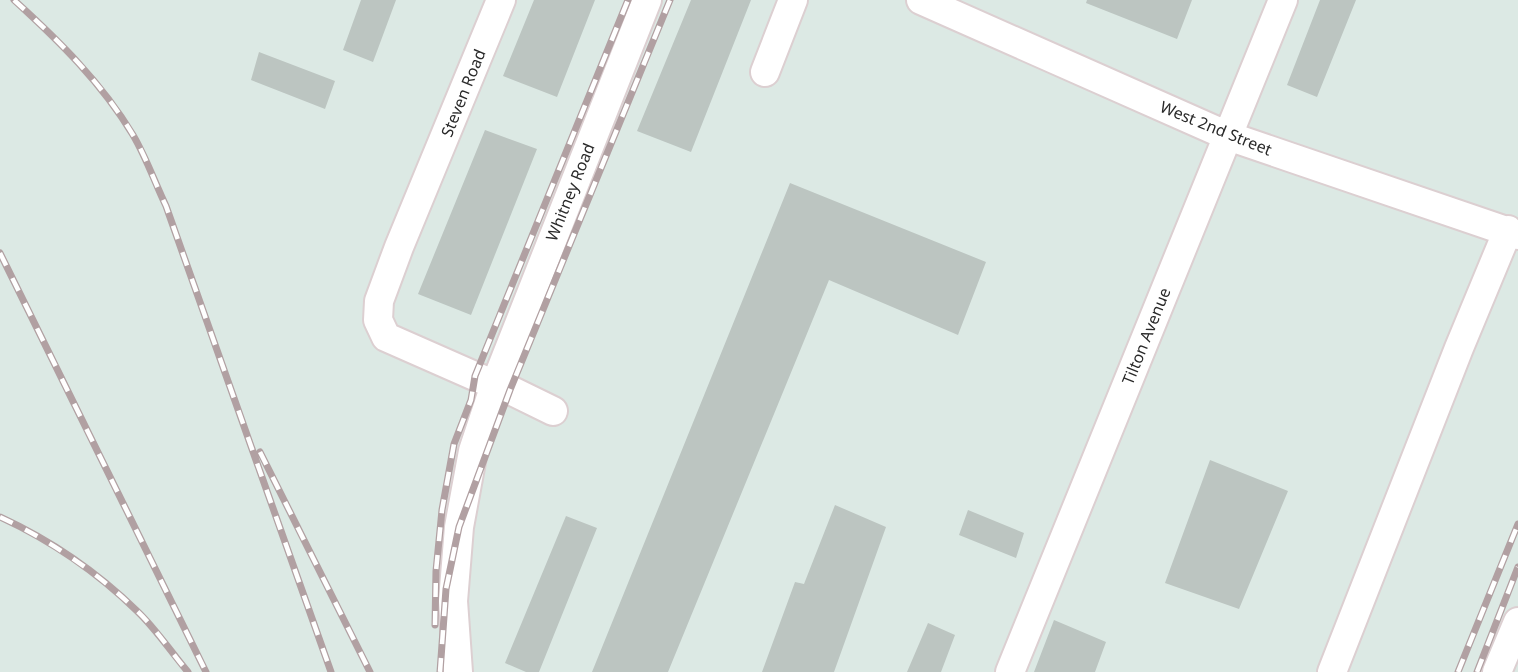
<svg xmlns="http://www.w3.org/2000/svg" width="1518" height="672" font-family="'Noto Sans',sans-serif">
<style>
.building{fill:#bcc5c1}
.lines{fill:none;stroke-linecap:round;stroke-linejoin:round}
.minor-casing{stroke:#dccfd1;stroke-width:32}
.minor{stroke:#fff;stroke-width:28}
.rail-casing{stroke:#b1a0a2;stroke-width:7}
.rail{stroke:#fff;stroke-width:4.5;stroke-dasharray:14;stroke-linecap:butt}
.labels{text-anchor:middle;stroke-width:5;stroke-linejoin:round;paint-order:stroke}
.street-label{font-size:16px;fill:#292929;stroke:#fff}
</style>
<rect width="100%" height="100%" fill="#dce9e4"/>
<!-- building -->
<path class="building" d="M361,0H396L373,62L343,50Z
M534,0H595L557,97L503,76Z
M691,0H751L691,152L637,131Z
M1087,0H1192L1177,39L1086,3Z
M1320,0H1356L1317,97L1287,85Z
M259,52L335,81L325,109L251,80Z
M485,130L537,149L471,315L418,294Z
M790,183L986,262L958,335L829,280L668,672H592Z
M1210,460L1288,491L1239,609L1165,583Z
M835,505L886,527L834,672H762L795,582L804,584Z
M968,510L1024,533L1016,558L959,535Z
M566,516L597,528L539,672H526L505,663Z
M1054,620L1106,642L1095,672H1034Z
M928,623L955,635L941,672H907Z"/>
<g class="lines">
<!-- minor casing -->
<g class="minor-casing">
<path id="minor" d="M501,0L399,247L379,301L378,320L386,337L495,385L510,390L553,411
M921,0L1228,136L1518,235
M765,72L793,0
M458,672L453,601L459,527L473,451L495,385L647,0
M1010,672L1283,0
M1332,672L1459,348L1508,230
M1497,672L1518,622"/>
</g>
<!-- minor -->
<use href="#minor" class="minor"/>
<!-- rail casing -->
<g class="rail-casing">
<path id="rail" d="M14,0C59,41 101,82 133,135C146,157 155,183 166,206L331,672
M0,253L206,672
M260,452L370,672
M0,517C50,540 98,573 137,611C156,629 171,652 188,672
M435,625L436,571L442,510L454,444L471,400L475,376L628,0
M440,672L446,589L459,527L510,390L670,0
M1458,672L1518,524
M1477,672L1518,567"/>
</g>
<!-- rail -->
<use href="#rail" class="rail"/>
</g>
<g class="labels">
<!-- street labels -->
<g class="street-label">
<text transform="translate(463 93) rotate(-68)" y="6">Steven Road</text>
<text transform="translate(1216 128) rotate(22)" y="6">West 2nd Street</text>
<text transform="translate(570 192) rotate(-68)" y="6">Whitney Road</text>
<text transform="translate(1146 336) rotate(-68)" y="6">Tilton Avenue</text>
</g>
</g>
</svg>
